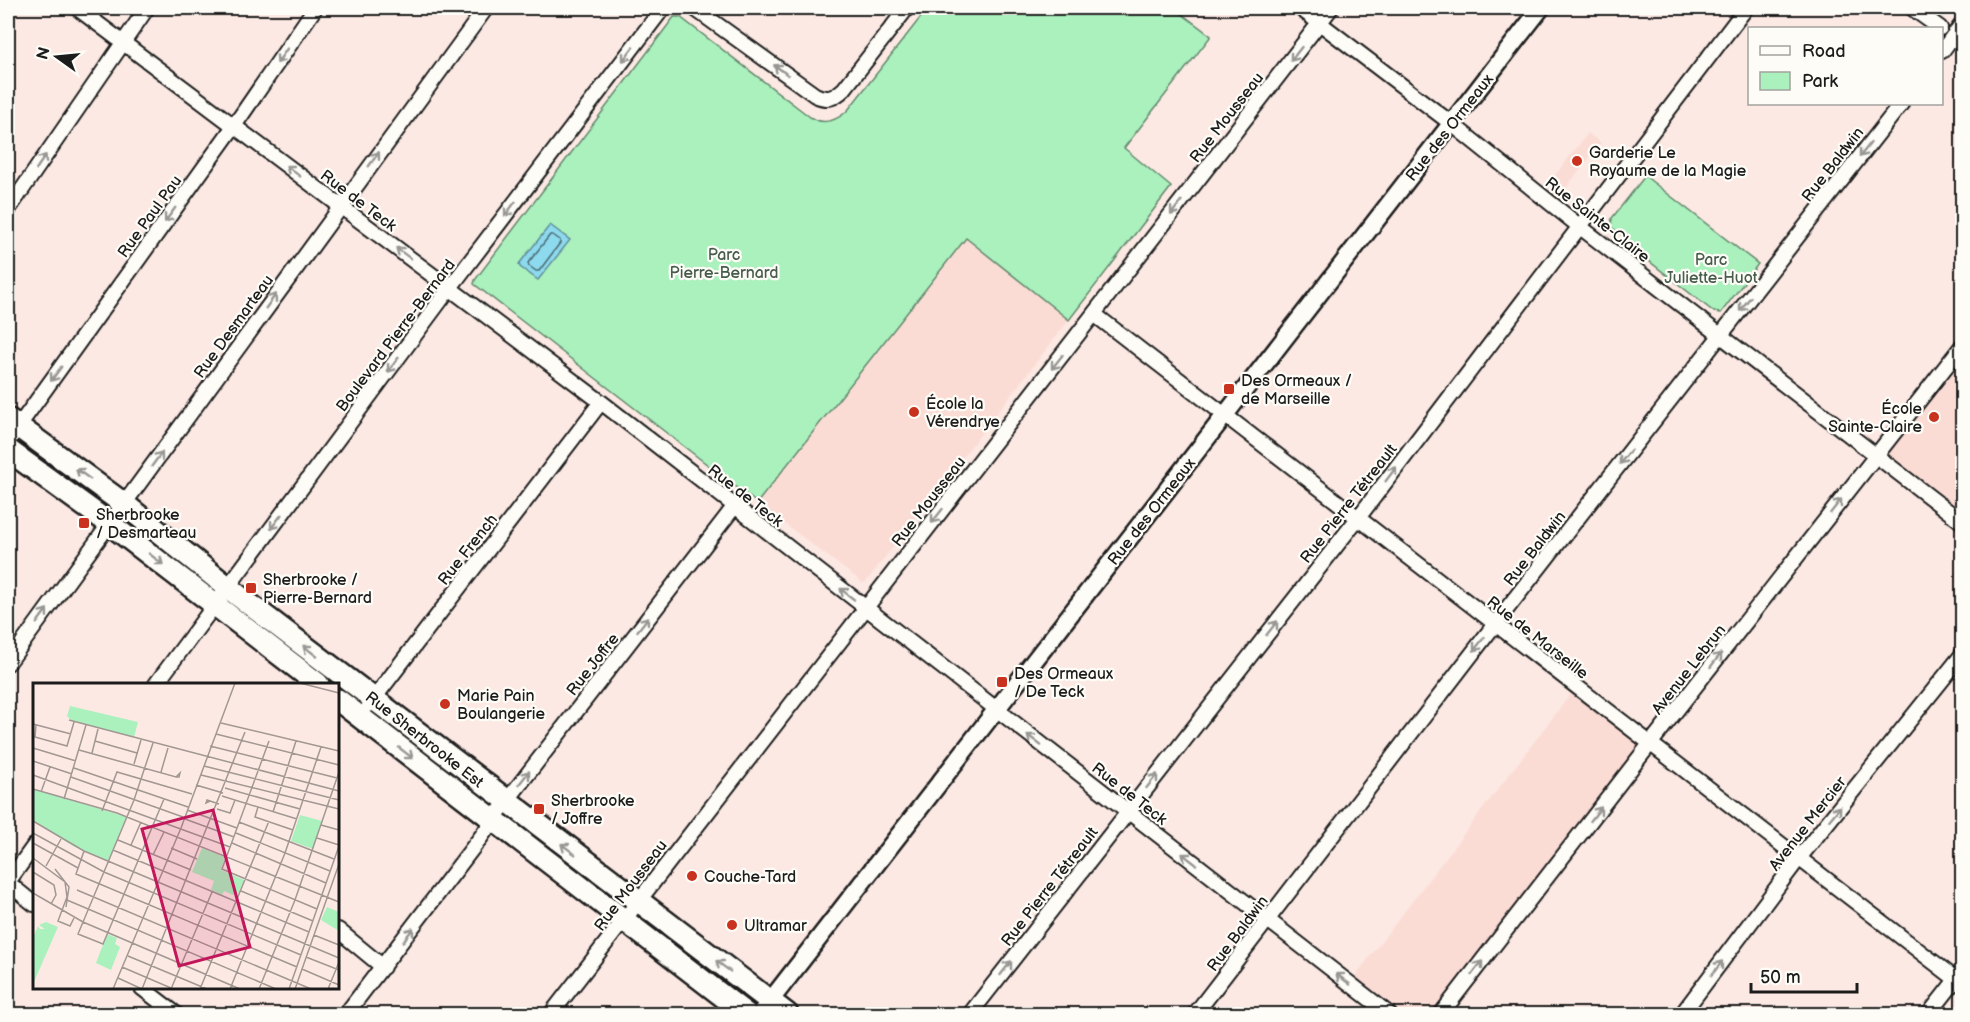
<svg xmlns="http://www.w3.org/2000/svg" width="1970" height="1022" font-family="'Balsamiq Sans',sans-serif">
<style>
.built{fill:#fbdcd5}
.green{fill:#aaf1bd;stroke:#63866c;stroke-width:1.5}
.water{fill:#8dd9ed;stroke:#608d99;stroke-width:1.5}
.lines{fill:none;stroke-linecap:round;stroke-linejoin:round}
.shore{stroke:#496870;stroke-width:1.5}
.minor-casing{stroke:#1c1c1c;stroke-width:18}
.tertiary-casing{stroke:#1c1c1c;stroke-width:21}
.primary-casing{stroke:#1c1c1c;stroke-width:26}
.minor{stroke:#fdfcf7;stroke-width:14}
.tertiary{stroke:#fdfcf7;stroke-width:16}
.primary{stroke:#fdfcf7;stroke-width:21}
.oneway{stroke:#989794}
.poi-dot{fill:#c8321e;stroke:#fdfcf7;stroke-width:2}
.labels{text-anchor:middle;stroke-width:4.5;stroke-linejoin:round;paint-order:stroke}
.street-label{font-size:16px;fill:#1c1c1c;stroke:#fdfcf7}
.poi-label{font-size:16px;fill:#1c1c1c;stroke:#fdfcf7;text-anchor:start}
.park-label{font-size:16px;fill:#475c4c;stroke:#fdfcf7}
.inset-road{fill:none;stroke:#a29793;stroke-width:1.5}
.view{fill:#c2185b;fill-opacity:0.15;stroke:#c2185b;stroke-width:3}
.inset-edge{fill:none;stroke:#1c1c1c;stroke-width:3}
</style>
<rect width="100%" height="100%" fill="#fce9e3"/>
<filter id="ink" filterUnits="userSpaceOnUse"><feTurbulence type="fractalNoise" baseFrequency=".0167" numOctaves="2"/><feDisplacementMap in="SourceGraphic" scale="12" xChannelSelector="R" yChannelSelector="G"/><feConvolveMatrix kernelMatrix="1 2 1 2 8 2 1 2 1" color-interpolation-filters="sRGB"/></filter>
<g filter="url(#ink)">
<!-- built -->
<path class="built" d="M1588,133L1601,143L1565,189L1552,179Z
M966,238L1069,320L866,582L863,583L757,503Z
M1962,346V522L1877,455Z
M1576,687L1650,743L1441,1014H1389L1349,984Z"/>
<!-- green -->
<path class="green" d="M928,8H1174L1211,36L1124,148L1171,187L1069,320L966,238L757,503L474,284L475,280L674,17H680L810,117C824,126 838,120 848,110Z
M1645,176L1758,264L1721,313L1714,312L1622,240L1624,236L1611,227L1612,218Z"/>
<!-- water -->
<path class="water" d="M550,225L570,240L538,280L520,267L519,264Z"/>
<g class="lines">
<!-- shore -->
<path class="shore" d="M550,235H553L560,240V243L539,271H536L529,266L528,263Z"/>
<!-- minor casing -->
<g class="minor-casing">
<path id="minor" d="M77,8L601,402L1389,1014
M694,8L815,95C828,101 834,98 844,89L907,8
M1300,8L1452,124L1579,226L1962,522
M1912,8L1940,28
M1942,51L1962,24
M8,210L147,8
M1094,314L1962,984
M8,441L234,126L315,8
M8,663L486,8
M156,684L443,297L663,8
M369,705L601,402
M8,882L34,846
M8,883L34,904
M338,930L383,967
M142,988L176,1014
M346,1014L481,837L506,802L734,507
M551,1014L1331,8
M970,1014L1358,518L1746,8
M1195,1014L1495,624L1901,104
M1441,1014L1639,758L1962,346
M1682,1014L1799,858L1962,655
M1929,1014L1962,972"/>
</g>
<!-- tertiary casing -->
<g class="tertiary-casing">
<path id="tertiary" d="M760,1014L1541,8"/>
</g>
<!-- primary casing -->
<g class="primary-casing">
<path id="primary" d="M8,419L124,504L240,597L787,1014
M8,450L110,524L318,684
M338,700L746,1014"/>
</g>
<!-- minor -->
<use href="#minor" class="minor"/>
<!-- tertiary -->
<use href="#tertiary" class="tertiary"/>
<!-- primary -->
<use href="#primary" class="primary"/>
</g>
<!-- one-way arrows -->
<defs><path id="oneway-shaft" d="M-6 0H5M1.5-3L5.5 0L1.5 3" fill="none" stroke-width="1.6" stroke-linecap="round" stroke-linejoin="round" transform="scale(1.5)"/></defs>
<g class="oneway">
<use href="#oneway-shaft" transform="translate(628 54) rotate(127)"/>
<use href="#oneway-shaft" transform="translate(1296 54) rotate(128)"/>
<use href="#oneway-shaft" transform="translate(282 56) rotate(124)"/>
<use href="#oneway-shaft" transform="translate(781 70) rotate(-144)"/>
<use href="#oneway-shaft" transform="translate(1865 150) rotate(128)"/>
<use href="#oneway-shaft" transform="translate(374 159) rotate(-54)"/>
<use href="#oneway-shaft" transform="translate(41 162) rotate(-56)"/>
<use href="#oneway-shaft" transform="translate(293 171) rotate(-143)"/>
<use href="#oneway-shaft" transform="translate(1176 208) rotate(127)"/>
<use href="#oneway-shaft" transform="translate(510 209) rotate(127)"/>
<use href="#oneway-shaft" transform="translate(170 215) rotate(126)"/>
<use href="#oneway-shaft" transform="translate(403 253) rotate(-143)"/>
<use href="#oneway-shaft" transform="translate(271 301) rotate(-54)"/>
<use href="#oneway-shaft" transform="translate(1745 304) rotate(128)"/>
<use href="#oneway-shaft" transform="translate(1057 362) rotate(128)"/>
<use href="#oneway-shaft" transform="translate(393 365) rotate(127)"/>
<use href="#oneway-shaft" transform="translate(56 374) rotate(126)"/>
<use href="#oneway-shaft" transform="translate(1625 457) rotate(128)"/>
<use href="#oneway-shaft" transform="translate(157 459) rotate(-54)"/>
<use href="#oneway-shaft" transform="translate(83 474) rotate(-144)"/>
<use href="#oneway-shaft" transform="translate(1391 474) rotate(-53)"/>
<use href="#oneway-shaft" transform="translate(1836 506) rotate(-52)"/>
<use href="#oneway-shaft" transform="translate(937 516) rotate(128)"/>
<use href="#oneway-shaft" transform="translate(276 522) rotate(127)"/>
<use href="#oneway-shaft" transform="translate(156 559) rotate(38)"/>
<use href="#oneway-shaft" transform="translate(847 594) rotate(-142)"/>
<use href="#oneway-shaft" transform="translate(42 616) rotate(-54)"/>
<use href="#oneway-shaft" transform="translate(643 624) rotate(-52)"/>
<use href="#oneway-shaft" transform="translate(1272 628) rotate(-52)"/>
<use href="#oneway-shaft" transform="translate(1479 644) rotate(128)"/>
<use href="#oneway-shaft" transform="translate(310 651) rotate(-142)"/>
<use href="#oneway-shaft" transform="translate(1716 660) rotate(-52)"/>
<use href="#oneway-shaft" transform="translate(1034 740) rotate(-142)"/>
<use href="#oneway-shaft" transform="translate(406 753) rotate(38)"/>
<use href="#oneway-shaft" transform="translate(524 778) rotate(-52)"/>
<use href="#oneway-shaft" transform="translate(1152 781) rotate(-52)"/>
<use href="#oneway-shaft" transform="translate(1835 813) rotate(-51)"/>
<use href="#oneway-shaft" transform="translate(1596 814) rotate(-52)"/>
<use href="#oneway-shaft" transform="translate(568 849) rotate(-143)"/>
<use href="#oneway-shaft" transform="translate(1189 859) rotate(-142)"/>
<use href="#oneway-shaft" transform="translate(408 935) rotate(-53)"/>
<use href="#oneway-shaft" transform="translate(723 966) rotate(-143)"/>
<use href="#oneway-shaft" transform="translate(1006 968) rotate(-52)"/>
<use href="#oneway-shaft" transform="translate(1477 968) rotate(-52)"/>
<use href="#oneway-shaft" transform="translate(1717 968) rotate(-53)"/>
<use href="#oneway-shaft" transform="translate(1343 979) rotate(-142)"/>
</g>
</g>
<!-- markers -->
<g class="poi-dot">
<circle cx="1577" cy="161" r="6"/>
<rect x="1223" y="383" width="12" height="12" rx="3"/>
<circle cx="914" cy="412" r="6"/>
<circle cx="1934" cy="417" r="6"/>
<rect x="78" y="517" width="12" height="12" rx="3"/>
<rect x="245" y="582" width="12" height="12" rx="3"/>
<rect x="996" y="676" width="12" height="12" rx="3"/>
<circle cx="445" cy="704" r="6"/>
<rect x="533" y="803" width="12" height="12" rx="3"/>
<circle cx="692" cy="876" r="6"/>
<circle cx="732" cy="925" r="6"/>
</g>
<g class="labels">
<!-- street labels -->
<g class="street-label">
<text transform="translate(1226 117) rotate(-52)" y="6">Rue Mousseau</text>
<text transform="translate(1449 127) rotate(-52)" y="6">Rue des Ormeaux</text>
<text transform="translate(1832 164) rotate(-52)" y="6">Rue Baldwin</text>
<text transform="translate(359 200) rotate(37)" y="6">Rue de Teck</text>
<text transform="translate(149 216) rotate(-54)" y="6">Rue Paul Pau</text>
<text transform="translate(1598 219) rotate(38)" y="6">Rue Sainte-Claire</text>
<text transform="translate(233 326) rotate(-54)" y="6">Rue Desmarteau</text>
<text transform="translate(395 335) rotate(-53)" y="6">Boulevard Pierre-Bernard</text>
<text transform="translate(746 495) rotate(38)" y="6">Rue de Teck</text>
<text transform="translate(928 501) rotate(-52)" y="6">Rue Mousseau</text>
<text transform="translate(1348 503) rotate(-52)" y="6">Rue Pierre Tétreault</text>
<text transform="translate(1151 511) rotate(-52)" y="6">Rue des Ormeaux</text>
<text transform="translate(1534 548) rotate(-52)" y="6">Rue Baldwin</text>
<text transform="translate(467 549) rotate(-52)" y="6">Rue French</text>
<text transform="translate(1538 637) rotate(38)" y="6">Rue de Marseille</text>
<text transform="translate(592 664) rotate(-52)" y="6">Rue Joffre</text>
<text transform="translate(1688 669) rotate(-52)" y="6">Avenue Lebrun</text>
<text transform="translate(425 739) rotate(38)" y="6">Rue Sherbrooke Est</text>
<text transform="translate(1130 793) rotate(38)" y="6">Rue de Teck</text>
<text transform="translate(1807 823) rotate(-52)" y="6">Avenue Mercier</text>
<text transform="translate(630 885) rotate(-53)" y="6">Rue Mousseau</text>
<text transform="translate(1049 886) rotate(-52)" y="6">Rue Pierre Tétreault</text>
<text transform="translate(1237 933) rotate(-53)" y="6">Rue Baldwin</text>
</g>
<!-- poi labels -->
<g class="poi-label">
<text x="1589" y="158">Garderie Le<tspan x="1589" dy="18">Royaume de la Magie</tspan></text>
<text x="1241" y="386">Des Ormeaux /<tspan x="1241" dy="18">de Marseille</tspan></text>
<text x="926" y="409">École la<tspan x="926" dy="18">Vérendrye</tspan></text>
<text x="1922" y="414" text-anchor="end">École<tspan x="1922" dy="18">Sainte-Claire</tspan></text>
<text x="96" y="520">Sherbrooke<tspan x="96" dy="18">/ Desmarteau</tspan></text>
<text x="263" y="585">Sherbrooke /<tspan x="263" dy="18">Pierre-Bernard</tspan></text>
<text x="1014" y="679">Des Ormeaux<tspan x="1014" dy="18">/ De Teck</tspan></text>
<text x="457" y="701">Marie Pain<tspan x="457" dy="18">Boulangerie</tspan></text>
<text x="551" y="806">Sherbrooke<tspan x="551" dy="18">/ Joffre</tspan></text>
<text x="704" y="882">Couche-Tard</text>
<text x="744" y="931">Ultramar</text>
</g>
<!-- park labels -->
<g class="park-label">
<text x="724" y="260">Parc<tspan x="724" dy="18">Pierre-Bernard</tspan></text>
<text x="1711" y="265">Parc<tspan x="1711" dy="18">Juliette-Huot</tspan></text>
</g>
</g>
<!-- overview -->
<g transform="translate(33 683)">
<rect width="306" height="306" fill="#fce9e3"/>
<path d="M37,23L105,39L101,54L39,38L34,33ZM0,106L94,134L75,179L40,163L0,138ZM267,132L289,138L280,166L258,158ZM169,165L192,174L188,187L211,197L206,209L200,212L191,208L189,212L178,207L181,198L159,189ZM294,224L306,229V248L288,237ZM13,239L25,244L0,301V255L5,243L7,246H12L6,242ZM74,251L84,255L82,261L87,264L78,287L63,280Z" fill="#aaf1bd"/>
<path class="inset-road" d="M267,0L306,10M36,37L306,108M188,40L306,68M0,41L38,51M3,42L2,54L34,63L41,39M183,51L306,82M62,58L104,70M236,58L189,186L284,226M120,60L101,117L45,251L70,261L131,116M177,63L304,95M0,65L43,78M46,67L143,94L147,90L146,94H143M59,70L65,46M0,78L39,91M101,81L108,57M171,83L306,117M41,85L155,124M128,89L135,65M0,92L197,164M168,92L306,126M38,94L150,134M163,102L190,110M192,105L267,126M0,106L84,130L306,219M8,109L17,84M189,113L264,136M31,116L53,42M177,118L173,120L174,117L186,121M225,124L222,134L260,147M184,126L197,130L202,117M154,127L204,145M69,128L84,89L159,111M240,129L263,58M152,136L201,154M0,138L51,168L306,275M206,139L301,176M288,142L306,147M0,150L71,189L268,272M203,150L297,188M284,155L306,162M85,157L158,187M0,160L45,185M199,160L293,200M98,162L108,139M138,165L164,176M80,167L276,249M51,168L43,191L264,284M120,172L131,149M0,175L32,199L34,214L25,238L37,243L41,235M13,183L28,156M22,186L36,204L33,224M0,189L21,202L23,212L18,221M44,207L278,306M208,208L280,238M0,210L50,239L207,306M34,217L243,306M281,252L306,262M95,273L174,306M273,274L306,287M89,284L138,305M269,286L306,302M85,295L109,306M80,306L148,145L202,0M109,306L212,49M138,306L179,209M167,306L236,138M197,306L252,170L288,64M226,306L262,217L306,89M256,306L306,163M262,306L306,181M295,306L306,279"/>
<path class="view" d="M180,127L217,264L146,283L109,146Z"/>
<rect width="306" height="306" class="inset-edge"/>
</g>
<!-- margin -->
<rect width="1970" height="1022" fill="none" stroke="#fdfcf7" stroke-width="30"/>
<rect x="15" y="15" width="1940" height="992" fill="none" stroke="#1c1c1c" stroke-width="2" filter="url(#ink)"/>
<!-- legend -->
<rect x="1748" y="27" width="195" height="78" fill="#fdfcf7" stroke="#a3a29f" stroke-width="1.5"/>
<rect x="1760" y="46" width="30" height="9" fill="#fdfcf7" stroke="#a3a29f" stroke-width="1.5"/>
<text x="1802" y="57" font-size="18" fill="#1c1c1c">Road</text>
<rect x="1760" y="72" width="30" height="18" fill="#aaf1bd" stroke="#a3a29f" stroke-width="1.5"/>
<text x="1802" y="87" font-size="18" fill="#1c1c1c">Park</text>
<!-- north arrow -->
<g transform="translate(57 57) rotate(285)" stroke="#fdfcf7" stroke-width="4.5" paint-order="stroke">
<path d="M0-4.5L10 22L0 15L-10 22Z" fill="#1c1c1c"/>
<text y="-9" font-size="16" font-weight="bold" text-anchor="middle" fill="#1c1c1c">N</text>
</g>
<!-- scale -->
<path d="M1751 983v9h106v-9" fill="none" stroke="#1c1c1c" stroke-width="3"/>
<text x="1760" y="983" font-size="18" fill="#1c1c1c" stroke="#fdfcf7" stroke-width="4.5" paint-order="stroke">50 m</text>
</svg>
